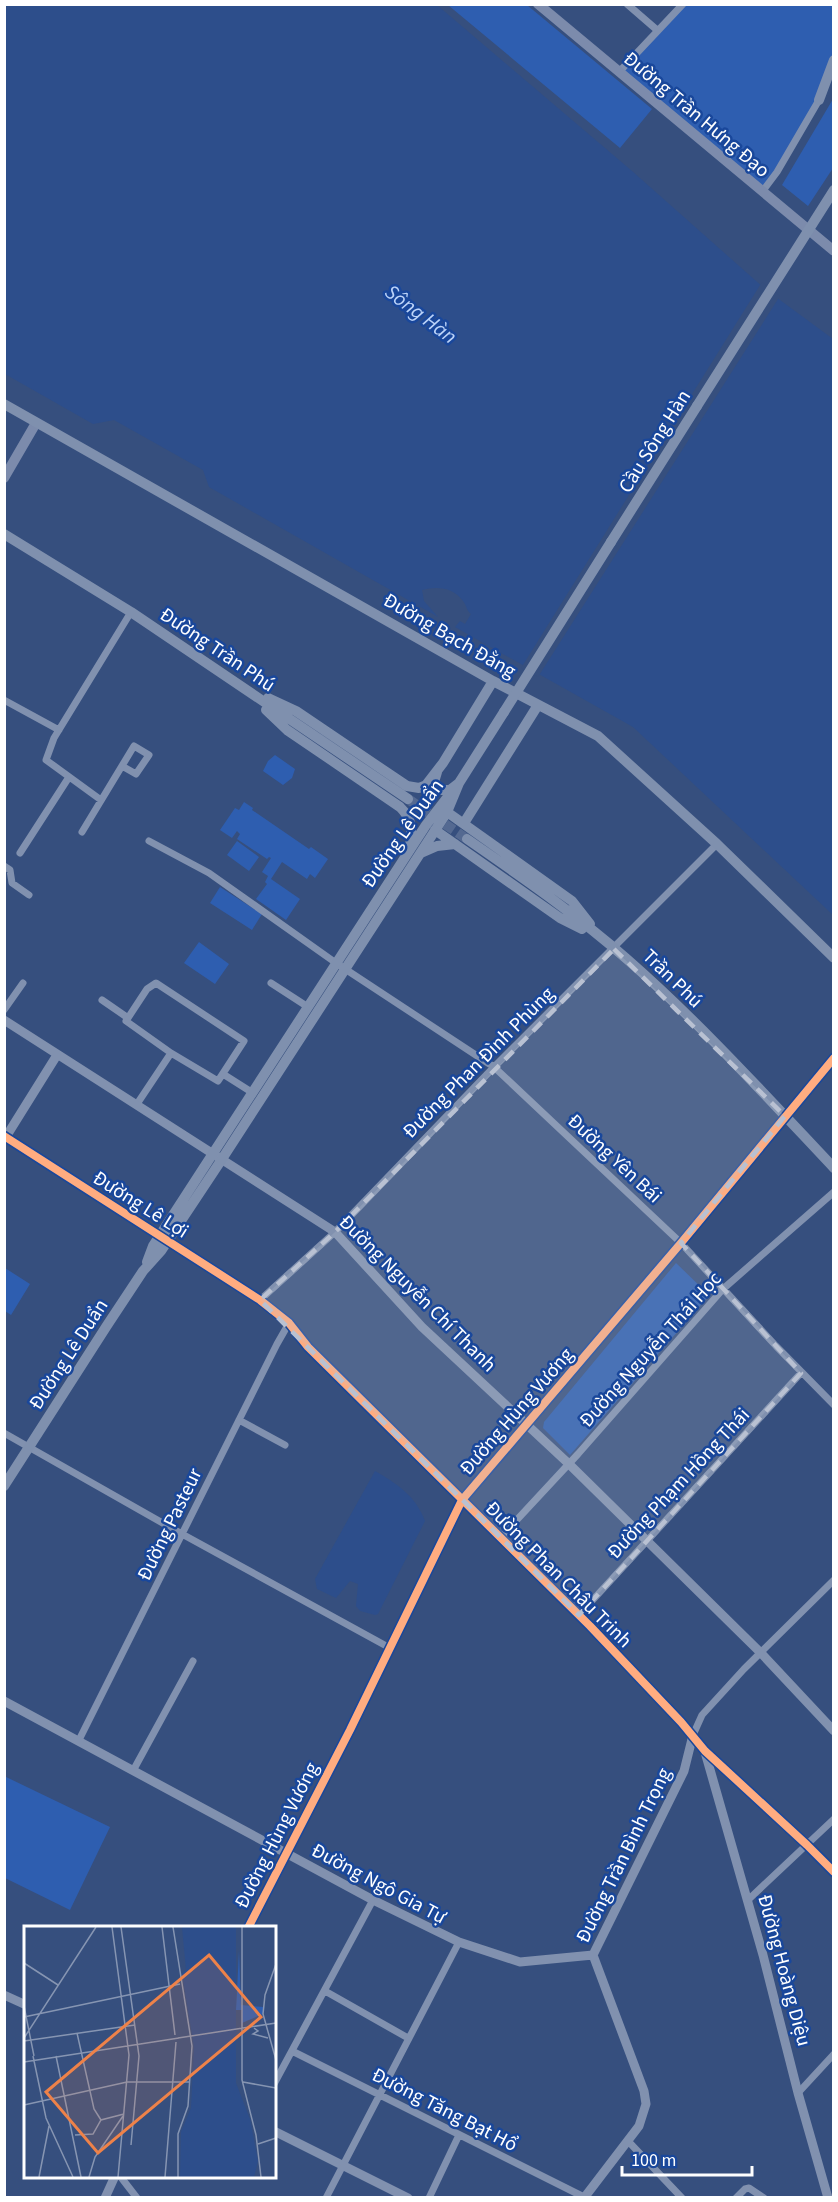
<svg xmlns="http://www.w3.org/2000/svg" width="838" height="2202" font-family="'Source Sans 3',sans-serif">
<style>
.green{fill:#2e5eb0}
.water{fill:#2d4e8b}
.pier{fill:#364f7e}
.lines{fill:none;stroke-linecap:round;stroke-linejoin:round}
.primary-tunnel{stroke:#546991;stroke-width:10;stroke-dasharray:10 5;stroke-linecap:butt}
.minor{stroke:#8191af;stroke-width:7}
.tertiary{stroke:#8191af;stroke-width:9}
.secondary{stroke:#7c8bac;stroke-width:10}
.primary{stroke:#7f90ae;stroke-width:10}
.primary-bridge{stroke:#7f90ae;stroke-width:10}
.cycleway-casing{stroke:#19479b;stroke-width:11}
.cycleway{stroke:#ffac80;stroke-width:8}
.marked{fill:#b9c1d2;fill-opacity:0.2;stroke:#b9c1d2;stroke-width:4.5;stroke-dasharray:12 8;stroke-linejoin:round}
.labels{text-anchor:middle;stroke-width:5;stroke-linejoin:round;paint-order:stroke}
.street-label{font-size:20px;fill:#fff;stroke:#19479b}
.water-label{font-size:21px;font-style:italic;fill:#bcd3f8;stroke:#19479b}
.inset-road{fill:none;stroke:#8695b2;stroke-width:1.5}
.view{fill:#ee8249;fill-opacity:0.15;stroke:#ee8249;stroke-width:3}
.inset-edge{fill:none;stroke:#fff;stroke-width:3}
</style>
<rect width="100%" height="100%" fill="#364f7e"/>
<!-- green -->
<path class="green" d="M448,5H527L652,109L620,148Z
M683,5H833V56L819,100L762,192L619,72Z
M833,99V168L808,206L782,185Z
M275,755L295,769L292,778L283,785L263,771L268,761Z
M244,802L253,808L252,810L309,849L311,847L328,859L315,878L310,874L307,879L282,862L271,879L300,899L286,920L256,899L267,884L265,882L268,876L262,872L271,858L269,857L267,859L237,839L240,834L237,831L232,838L220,830L235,808L239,810Z
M237,841L259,857L249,871L227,855Z
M220,887L262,914L252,930L210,903Z
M199,942L229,964L215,984L184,963Z
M676,1263L706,1292V1299L570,1455L543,1428L544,1422Z
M5,1268L30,1284L11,1315L5,1311Z
M4,1776L110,1827L70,1910L5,1878Z"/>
<!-- water -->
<path class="water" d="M5,5H437L632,171L765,289L833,339V915L633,727L455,627L460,621L465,624L471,614C466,610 467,606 463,601C453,587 437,586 422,590L424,601L438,617L209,487L203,470L114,420L93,424L5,374Z
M375,1471C396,1483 416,1496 425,1521L378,1614L375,1615L360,1611L356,1606L358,1584L350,1581L336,1598L317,1589L315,1579Z"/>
<!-- pier -->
<path class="pier" d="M762,282L780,296L538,677L521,668Z"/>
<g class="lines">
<!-- primary-tunnel -->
<path class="primary-tunnel" d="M408,799L467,839"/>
<!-- minor -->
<path class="minor" d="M627,4L657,30
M619,72L683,4
M762,192L777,172L819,100
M4,700L59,730
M101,800L46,760L54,738L131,612
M82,832L134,746L149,755L136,774L122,766
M149,841L209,873L336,963L494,1067L681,1243L776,1346L834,1405
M20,853L69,777
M4,866L10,870L12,883L29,895
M271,983L308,1007
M102,1000L128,1018
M4,1010L23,983
M223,1074L253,1093
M137,1104L171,1053L126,1021L147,989L156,983L244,1041L218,1081L171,1053
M260,1300L335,1232L494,1067L717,844
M239,1420L285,1445
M4,1433L182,1534L390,1648
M500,1538L578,1454L723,1289L834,1192
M579,1615L801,1373
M693,1735L702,1715L744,1669L834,1580
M79,1740L277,1344L289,1323
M134,1769L193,1661
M748,1900L834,1819
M325,1991L408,2038
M292,2051L584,2197
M274,2084L373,1900
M798,2093L834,2054
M628,2141L682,2198
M120,2176L137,2198
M326,2198L459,1942
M429,2198L459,2135
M736,2198L745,2189L749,2188L764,2198"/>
<!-- tertiary -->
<path class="tertiary" d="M4,1020L335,1232L422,1327L569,1464L761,1653L834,1731
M4,1136L260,1300L289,1323L308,1347L590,1626L681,1722L705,1751L807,1845L834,1872
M4,1140L57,1055
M4,1701L373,1900L459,1942L520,1962L593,1955
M705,1752L763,1955L798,2093L828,2198
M248,1928L350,1730L462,1500L681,1243L834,1058
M4,1995L26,2005
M274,2131L408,2198
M105,2198L115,2176
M584,2198L639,2126L646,2104L644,2091L593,1955L684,1771L693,1735"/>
<!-- secondary -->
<path class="secondary" d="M538,4L834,251
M4,478L36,423"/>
<!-- primary -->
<path class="primary" d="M819,100L834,60
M4,404L493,681L598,736L717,844L834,958
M4,534L131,612L408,799
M611,542L697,406
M268,698L296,711L407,786L419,788L426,785L443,763L493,681
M266,710L287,730L400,807C413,820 412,829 410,847
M437,772L434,782L441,790H450L459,783L504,712
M447,812L572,901L590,924
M464,823L538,705
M435,830L560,918L582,929
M467,839C522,877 577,915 628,960C701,1024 767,1097 834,1168
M421,853L437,846L455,844
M147,1262L153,1246L426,825L453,790
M4,1486L106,1327L143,1271L161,1251L222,1159L447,812L459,783"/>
<!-- primary-bridge -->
<path class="primary-bridge" d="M697,406L834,190
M504,712L611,542"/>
<!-- cycleway casing -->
<g class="cycleway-casing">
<path id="cycleway" d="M4,1136L260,1300L289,1323L308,1347L590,1626L681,1722L705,1751L807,1845L834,1872
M248,1928L350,1730L462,1500L681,1243L834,1058"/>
</g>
<!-- cycleway -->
<use href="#cycleway" class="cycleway"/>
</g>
<!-- marked area -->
<path class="marked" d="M614,949L785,1116L681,1243L801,1373L579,1615L260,1300L335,1232Z"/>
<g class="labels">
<!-- street labels -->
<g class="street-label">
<text transform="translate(697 114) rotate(40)" y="7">Đường Trần Hưng Đạo</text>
<text transform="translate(654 441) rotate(-58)" y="7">Cầu Sông Hàn</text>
<text transform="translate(450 635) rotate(30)" y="7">Đường Bạch Đằng</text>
<text transform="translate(218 649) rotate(34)" y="7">Đường Trần Phú</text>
<text transform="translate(402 833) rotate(-55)" y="7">Đường Lê Duẩn</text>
<text transform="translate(673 978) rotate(44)" y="7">Trần Phú</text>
<text transform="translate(478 1062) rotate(-45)" y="7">Đường Phan Đình Phùng</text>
<text transform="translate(615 1158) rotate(43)" y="7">Đường Yên Bái</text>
<text transform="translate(141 1204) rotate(32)" y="7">Đường Lê Lợi</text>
<text transform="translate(418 1293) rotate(45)" y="7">Đường Nguyễn Chí Thanh</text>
<text transform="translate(650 1349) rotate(-48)" y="7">Đường Nguyễn Thái Học</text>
<text transform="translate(68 1354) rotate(-57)" y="7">Đường Lê Duẩn</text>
<text transform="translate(516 1411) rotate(-49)" y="7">Đường Hùng Vương</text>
<text transform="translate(678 1483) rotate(-47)" y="7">Đường Phạm Hồng Thái</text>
<text transform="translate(169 1524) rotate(-64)" y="7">Đường Pasteur</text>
<text transform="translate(559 1574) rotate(45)" y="7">Đường Phan Châu Trinh</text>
<text transform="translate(276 1835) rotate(-63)" y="7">Đường Hùng Vương</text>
<text transform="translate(623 1855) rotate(-64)" y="7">Đường Trần Bình Trọng</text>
<text transform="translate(379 1883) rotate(28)" y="7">Đường Ngô Gia Tự</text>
<text transform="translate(785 1970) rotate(75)" y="7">Đường Hoàng Diệu</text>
<text transform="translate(445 2109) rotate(27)" y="7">Đường Tăng Bạt Hổ</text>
</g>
<!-- water labels -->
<g class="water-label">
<text transform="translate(421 314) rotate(37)" y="7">Sông Hàn</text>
</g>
</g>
<!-- overview -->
<g transform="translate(24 1926)">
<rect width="252" height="252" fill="#364f7e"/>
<path d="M215,25L217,79L239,81V88L218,97V84H212Z" fill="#2e5eb0"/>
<path d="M158,1H212V157L226,193L234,235L230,251H156L157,206L167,182L170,121L158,47L162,44Z" fill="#2d4e8b"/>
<path class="inset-road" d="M88,1L105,129L94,251M97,1L115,130L107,219M138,1L151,109M149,1L168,120L164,180L154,208V251M218,1V154L232,209L237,251M0,37L34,59M252,38L241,69L239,88L252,134M0,80L10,130M0,91L156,58M230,102L234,105L229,108L244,112M53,107L70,183L77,194M0,112L72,1M154,112L252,97M0,115L111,99M9,130L22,192L49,251M32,130L57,251M0,136L155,112M219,156L252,162M0,179L103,156H165M51,209L69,208L77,194L100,188M234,218L252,212M15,251L25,200M65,251L71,231L99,190M141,251L152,116"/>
<path class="view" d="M185,29L237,91L74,227L22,166Z"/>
<rect width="252" height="252" class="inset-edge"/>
</g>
<!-- border -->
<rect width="838" height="2202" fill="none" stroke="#ffffff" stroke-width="12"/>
<!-- scale -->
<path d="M622 2166v9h130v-9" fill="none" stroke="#ffffff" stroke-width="3"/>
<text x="631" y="2166" font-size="18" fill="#ffffff" stroke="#19479b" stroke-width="4.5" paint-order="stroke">100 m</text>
</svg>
